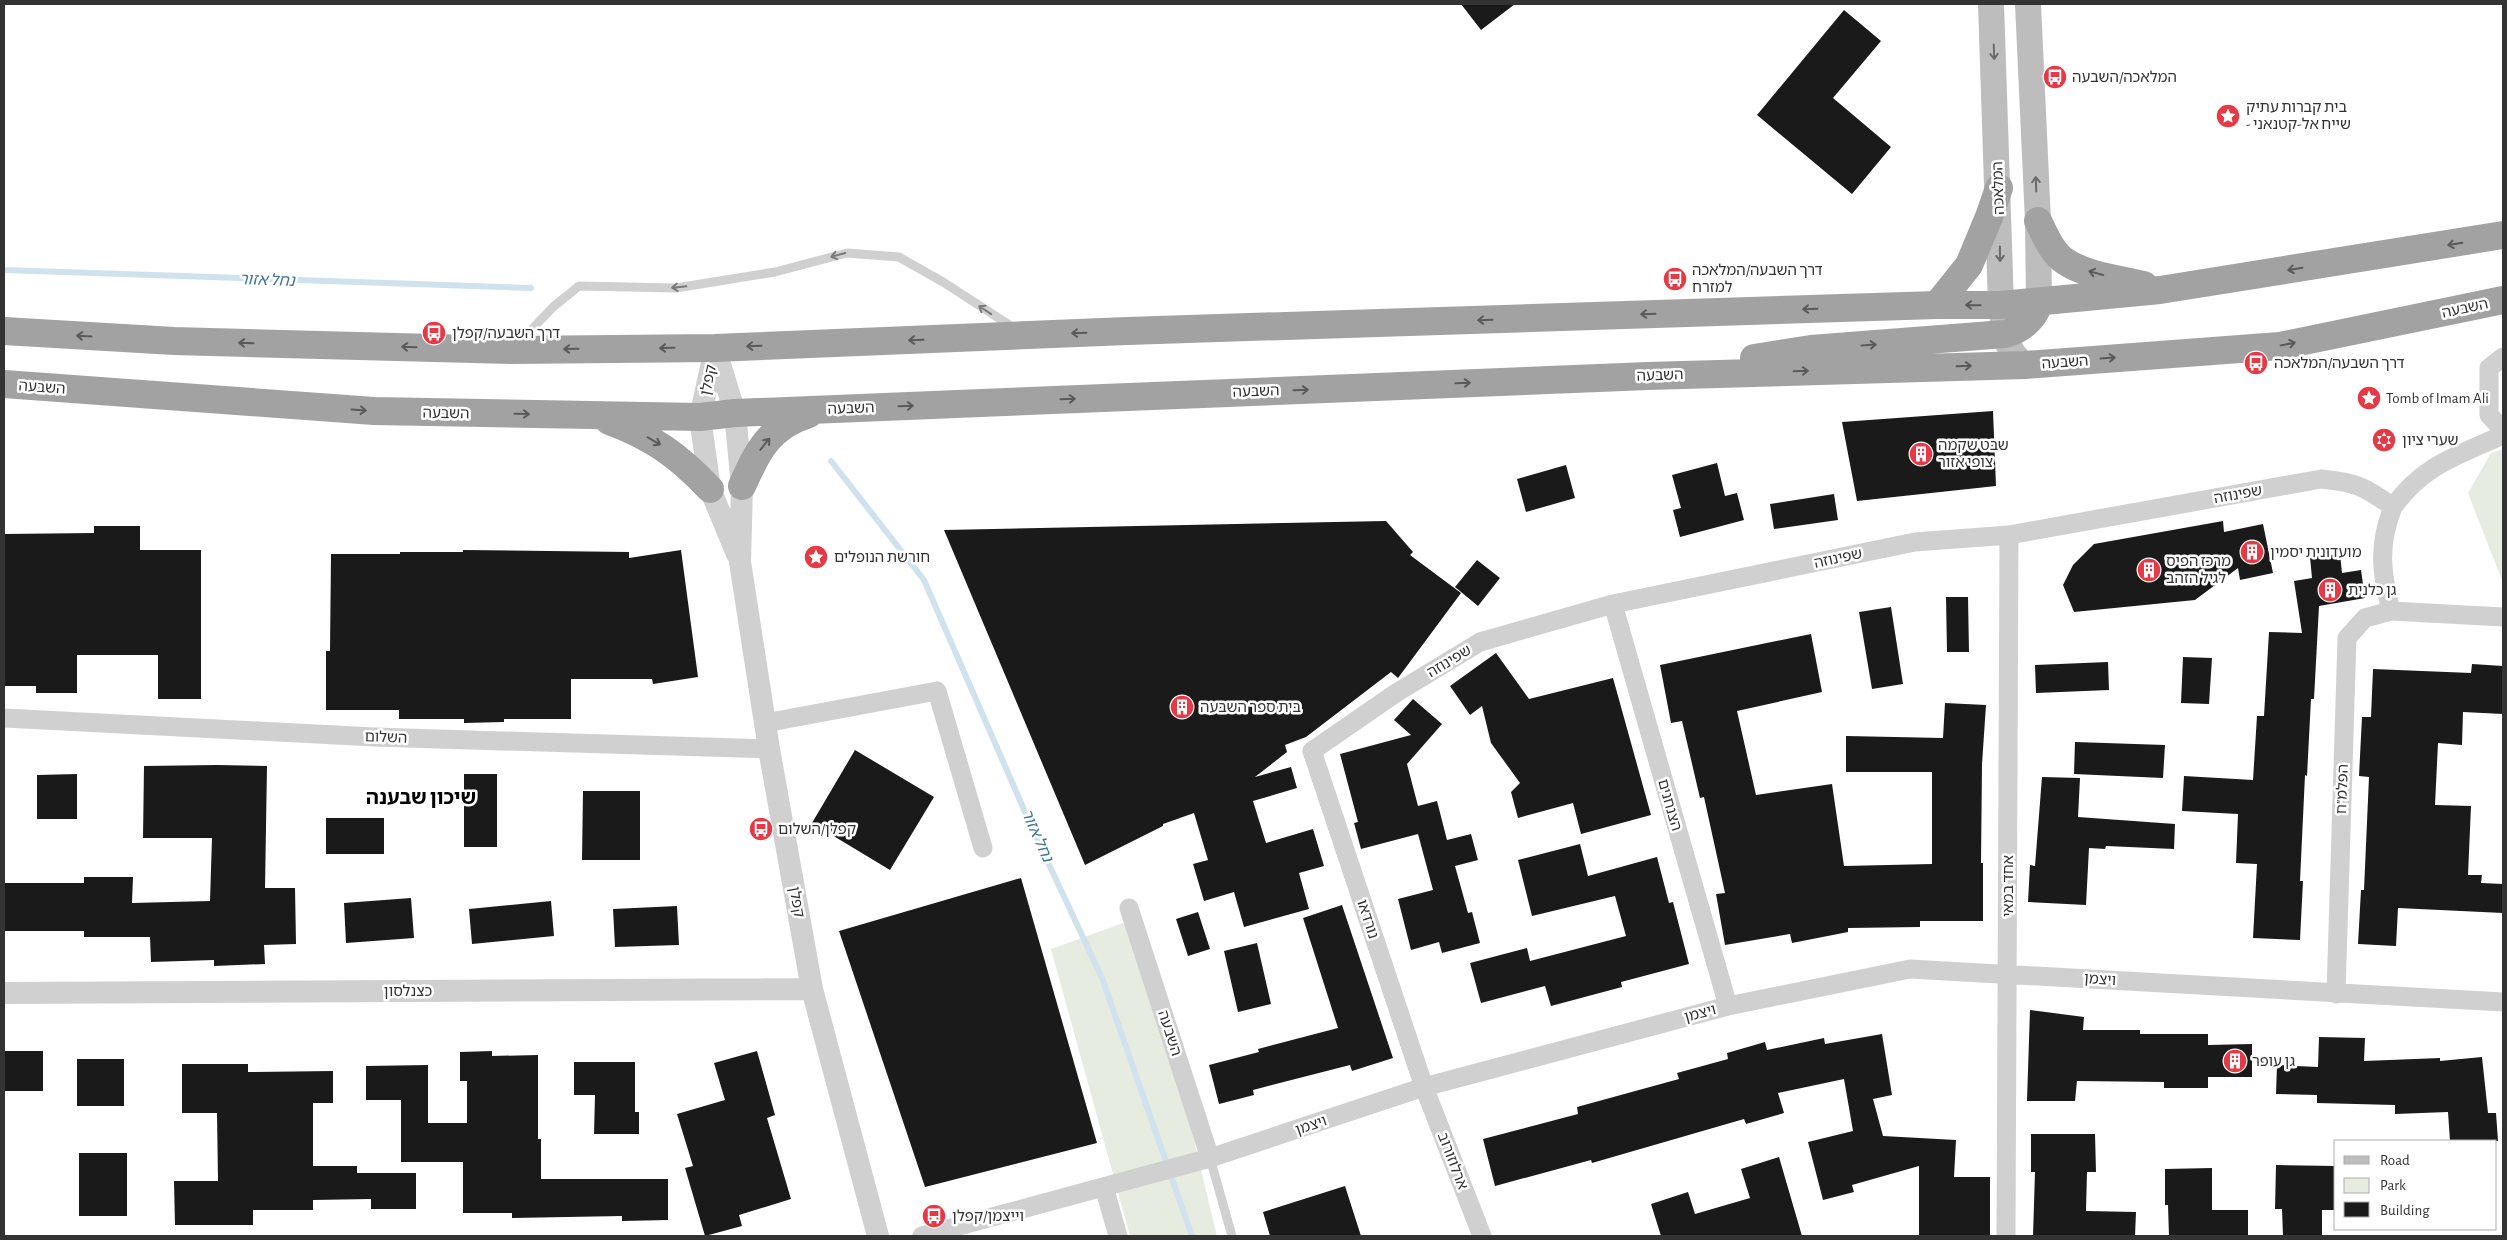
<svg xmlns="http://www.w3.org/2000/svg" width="2507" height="1240" font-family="'Alegreya Sans','Noto Sans Hebrew',sans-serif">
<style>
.green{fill:#e6ecdf}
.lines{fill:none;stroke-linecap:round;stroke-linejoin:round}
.stream{stroke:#cfe2ee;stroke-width:6}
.building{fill:#1a1a1a}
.service{stroke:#d0d0d0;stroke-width:9}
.minor{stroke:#d0d0d0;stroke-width:19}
.tertiary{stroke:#d0d0d0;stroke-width:22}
.secondary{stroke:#bdbdbd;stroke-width:26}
.trunk{stroke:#a2a2a2;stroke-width:28}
.oneway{stroke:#6a6a6a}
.oneway2{stroke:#5a5a5a}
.oneway3{stroke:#7a7a7a}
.labels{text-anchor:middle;stroke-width:5;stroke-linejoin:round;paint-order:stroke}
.poi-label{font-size:15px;fill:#333;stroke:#fff;text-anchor:start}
.street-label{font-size:15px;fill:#333;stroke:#fff}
.water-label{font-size:16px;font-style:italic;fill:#3f7597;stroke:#fff}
.district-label{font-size:20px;font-weight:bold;fill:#000;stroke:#fff}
</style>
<rect width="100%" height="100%" fill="#fff"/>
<!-- green -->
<path class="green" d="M2503,449V583L2468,493L2491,453Z
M1140,917L1217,1236H1130L1051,949Z"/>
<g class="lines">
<!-- stream -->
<path class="stream" d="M4,270L531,288
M831,461L924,580L1032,828L1102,978L1192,1236"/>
</g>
<!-- building -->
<path class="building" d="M1461,4H1515L1481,30Z
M1844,10L1881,41L1833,98L1891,147L1852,194L1757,115Z
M1993,411L1996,486L1857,501L1842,422Z
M1717,463L1725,496L1737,493L1744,520L1680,537L1673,510L1681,508L1672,475Z
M1566,465L1575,498L1526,512L1517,479Z
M1834,494L1838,520L1774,529L1770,504Z
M1386,521L1413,552L1410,555L1461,593L1398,678L1391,672L1306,737L1285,745L1287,752L1255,777L1291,767L1297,788L1253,801L1266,843L1313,829L1324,866L1299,873L1309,909L1244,927L1234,892L1204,901L1193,864L1208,860L1194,813L1163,824V826L1085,865L944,530Z
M2223,521L2224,532L2263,524L2273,573L2240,580L2238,568L2195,600L2074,612L2063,585L2073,565L2094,544Z
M94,526H140V550H201V699H158V655H77V693H36V686H4V534L94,533Z
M463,550L629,552V558L681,550L698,677L653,684L652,679H571V719H504V722L464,723V719H399V710H326V651H330L331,554H400V552H463Z
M2340,554L2342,573L2361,570L2365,598L2319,606L2314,699H2311L2307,776L2305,775L2300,881H2303L2300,940L2253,938L2257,864L2236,863L2238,814L2182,811L2184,776L2253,780L2257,716H2264L2269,632L2302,633L2294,581L2312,578L2310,557Z
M1477,560L1500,578L1478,606L1455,587Z
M1946,597H1968L1969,652H1947Z
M1891,607L1903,684L1872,689L1859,612Z
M1811,634L1822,692L1737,711L1756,795L1832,784L1844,866L1932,864V772H1846V736L1943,738L1945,703L1986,705L1982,764L1981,863H1983V921H1920V927L1848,928V932L1792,943L1790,934L1725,945L1716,894L1725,893L1704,797L1700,798L1682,721L1671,723L1660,665Z
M1496,653L1529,699L1613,678L1651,815L1581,834L1573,803L1518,818L1511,792L1520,783L1491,743L1482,706L1470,715L1450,686Z
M2183,657L2212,658L2209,704L2181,703Z
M2108,662L2109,690L2036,693L2035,665Z
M2472,664L2503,666V714L2463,712L2462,745L2438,743L2435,805L2471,806L2468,875H2482L2481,883L2503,884V913L2398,908L2396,946L2358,944L2361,890H2364L2369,777L2359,776L2362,717H2371L2373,669L2471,673Z
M1413,699L1442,724L1407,764L1418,806L1437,801L1447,840L1471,834L1478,860L1455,866L1468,913L1472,912L1480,943L1442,953L1439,942L1411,950L1398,899L1433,890L1418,834L1361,849L1354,823L1358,822L1340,754L1411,735L1394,720Z
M2075,742L2165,745L2163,778L2074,774Z
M855,750L934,797L890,870L812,823Z
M217,765L267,766L265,888H295L296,944L264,945L265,964L214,966V960L151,962L150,937H84V931H4V883H84V877H133L132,903L210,901L212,838H143L144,766Z
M77,774V819H37V775Z
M464,774H497V847H464Z
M2042,777L2080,778L2078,817L2175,824L2174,849L2106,846L2105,849L2089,848L2086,905L2028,902L2030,865L2035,866Z
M583,791H640V860H582Z
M326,818H384V854H326Z
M1580,844L1588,876L1657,857L1669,903L1673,902L1689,964L1621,982L1622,987L1551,1006L1545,986L1481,1003L1470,963L1527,948L1530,961L1626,936L1615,896L1532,916L1518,860Z
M1021,878L1097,1143L925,1187L839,931Z
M411,898L414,938L346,943L344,903Z
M551,901L554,936L472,944L469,909Z
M1342,905L1393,1058L1352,1071L1350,1065L1253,1090L1254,1095L1219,1104L1209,1065L1259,1052L1258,1049L1338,1028L1303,918Z
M677,906L679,945L615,947L613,909Z
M1198,912L1210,949L1188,956L1176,919Z
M1257,943L1271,1004L1238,1012L1224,951Z
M2030,1010L2084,1017L2083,1030H2140V1034H2208V1045L2252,1044V1077H2208V1088H2164V1082L2077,1081L2075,1101H2027Z
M1882,1034L1892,1095L1873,1099L1883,1136L1956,1140L1954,1177H1990V1236H1919V1166L1852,1185L1854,1192L1823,1200L1808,1142L1853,1131L1844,1079L1778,1093L1784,1113L1746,1124L1744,1119L1592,1163L1591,1160L1495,1186L1483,1139L1578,1114L1577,1107L1679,1079L1677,1073L1728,1059L1727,1053L1765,1042L1767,1050L1824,1038L1825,1044Z
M2319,1037L2365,1038L2364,1061L2440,1058V1061L2482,1057L2488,1113H2496L2498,1141H2450L2448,1112L2395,1114V1105L2317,1103V1095L2276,1094L2277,1065L2318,1067Z
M4,1051H43V1091H4Z
M492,1051V1056L538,1055V1139H541V1179H668V1220L622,1221V1216L512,1218V1213H463V1162H401V1100H366V1066L428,1065V1123H467V1081H460V1052Z
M757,1051L775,1115L767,1118L791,1199L739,1215L742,1226L705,1236L685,1168L693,1166L677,1114L725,1100L714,1063Z
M77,1059H124V1106H77Z
M574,1062H635V1112H639V1134H594L595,1095H574Z
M182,1064H248V1072L333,1071V1103H313V1166H357V1173H416V1209H371V1199L313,1200V1210H253V1225H175L174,1181H218L217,1113H182Z
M2031,1134H2095L2096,1172H2087L2086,1211L2136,1212L2135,1236H2033L2035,1172H2031Z
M79,1153H127V1216H79Z
M1779,1157L1802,1236H1661L1651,1204L1688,1192L1695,1214L1750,1198L1741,1169Z
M2276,1165L2336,1166L2335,1210H2322V1236H2283L2282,1209H2275Z
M2212,1168V1210H2248V1236H2169L2168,1205H2165V1169Z
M1345,1186L1361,1236H1270L1263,1212Z"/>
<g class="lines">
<!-- service -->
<path class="service" d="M517,345L553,307L579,286L676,288L775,272L847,253L899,257L943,282L1014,328
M1210,1158L1232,1236"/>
<!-- minor -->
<path class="minor" d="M2503,357L2489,368V415L2503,430
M2393,507C2423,465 2458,455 2503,435
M1613,604L1728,1006
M4,718L374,737L769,749
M765,723L937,691L983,848
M1129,908L1210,1158
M2336,994L2347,638L2365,618L2391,611L2503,617
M1104,1187L1118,1236
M922,1236L1210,1158L1424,1087L1728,1006L1910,969L2503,1002
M1482,1236L1424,1087L1312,751L1396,693L1480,642L1613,604L1915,542L2009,535L2321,479C2356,482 2365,487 2393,507C2378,545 2381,571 2391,611
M2006,1236L2009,535"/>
<!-- tertiary -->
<path class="tertiary" d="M715,348L735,413L742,486L740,562L769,749L812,989L878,1236
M715,349L700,417L710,489L737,554
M4,993L812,989"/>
<!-- secondary -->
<path class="secondary" d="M1991,4L2001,305C2004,328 2004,351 2025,365
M2028,4L2038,221L2039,303"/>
<!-- trunk -->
<path class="trunk" d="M2038,221C2045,235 2052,253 2066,262C2088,276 2119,279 2144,285
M1937,305L1969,265L1989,217L1999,188
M4,331L174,341L512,350L715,348L1127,331L1937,305H2001L2160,290L2503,235
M1754,358L1811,349L2005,334C2021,330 2034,319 2039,303
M4,384L374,411L700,417L735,413L1648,376L2025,365L2280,346L2503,300
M609,421C652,437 678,455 710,489
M742,486C758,450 769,427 809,414"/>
</g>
<!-- one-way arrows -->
<defs><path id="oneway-shaft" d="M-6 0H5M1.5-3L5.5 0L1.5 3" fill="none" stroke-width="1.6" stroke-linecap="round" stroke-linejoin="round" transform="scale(1.25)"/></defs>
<g class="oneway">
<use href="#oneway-shaft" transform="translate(1994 52) rotate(88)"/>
<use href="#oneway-shaft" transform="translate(2036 184) rotate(-92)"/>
<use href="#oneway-shaft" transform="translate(2000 254) rotate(89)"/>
</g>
<g class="oneway2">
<use href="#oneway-shaft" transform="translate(2455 244) rotate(170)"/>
<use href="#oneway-shaft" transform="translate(2295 269) rotate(171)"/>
<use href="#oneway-shaft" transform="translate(2096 273) rotate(-165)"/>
<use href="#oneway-shaft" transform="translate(1973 305) rotate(-179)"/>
<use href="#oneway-shaft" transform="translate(1810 309) rotate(178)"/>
<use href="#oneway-shaft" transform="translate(1648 314) rotate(178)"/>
<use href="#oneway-shaft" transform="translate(1485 320) rotate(178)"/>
<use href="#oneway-shaft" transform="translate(1079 333) rotate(178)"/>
<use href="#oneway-shaft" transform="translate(84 336) rotate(-177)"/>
<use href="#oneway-shaft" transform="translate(916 340) rotate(178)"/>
<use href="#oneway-shaft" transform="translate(246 343) rotate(-178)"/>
<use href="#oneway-shaft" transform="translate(2288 344) rotate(-11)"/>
<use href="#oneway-shaft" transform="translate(1869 345) rotate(-4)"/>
<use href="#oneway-shaft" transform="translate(754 346) rotate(178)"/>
<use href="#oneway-shaft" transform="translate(409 347) rotate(-178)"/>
<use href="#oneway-shaft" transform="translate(667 348) rotate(179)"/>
<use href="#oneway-shaft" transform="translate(571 349) rotate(179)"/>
<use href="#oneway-shaft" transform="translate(2108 358) rotate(-4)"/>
<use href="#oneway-shaft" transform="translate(1964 366) rotate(-2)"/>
<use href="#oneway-shaft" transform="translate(1801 371) rotate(-2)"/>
<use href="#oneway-shaft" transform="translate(1463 383) rotate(-2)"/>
<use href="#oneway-shaft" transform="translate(1301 390) rotate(-2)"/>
<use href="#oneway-shaft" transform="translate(1068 399) rotate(-2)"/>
<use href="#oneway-shaft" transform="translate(906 406) rotate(-2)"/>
<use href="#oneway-shaft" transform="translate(359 410) rotate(4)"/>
<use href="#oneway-shaft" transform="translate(522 414) rotate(1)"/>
<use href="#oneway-shaft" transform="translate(654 441) rotate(30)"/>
<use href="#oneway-shaft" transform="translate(765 444) rotate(-51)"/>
</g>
<g class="oneway3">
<use href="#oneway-shaft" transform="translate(838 255) rotate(165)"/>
<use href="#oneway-shaft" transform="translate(679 287) rotate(174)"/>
<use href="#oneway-shaft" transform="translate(985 310) rotate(-146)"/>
</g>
<!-- icons -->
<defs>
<g id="bus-disc" transform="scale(1.25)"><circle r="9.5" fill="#e63946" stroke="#fff"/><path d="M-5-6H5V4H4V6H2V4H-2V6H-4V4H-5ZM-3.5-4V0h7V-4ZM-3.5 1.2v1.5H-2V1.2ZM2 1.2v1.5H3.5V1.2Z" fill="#fff"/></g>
<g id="sight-disc" transform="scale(1.25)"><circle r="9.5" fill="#e63946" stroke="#fff"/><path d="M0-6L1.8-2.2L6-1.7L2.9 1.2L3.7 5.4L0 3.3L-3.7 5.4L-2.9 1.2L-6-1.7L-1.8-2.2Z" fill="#fff"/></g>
<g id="synagogue-disc" transform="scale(1.25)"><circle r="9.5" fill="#e63946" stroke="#fff"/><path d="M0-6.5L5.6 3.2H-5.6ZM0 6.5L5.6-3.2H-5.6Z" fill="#fff"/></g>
<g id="building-disc" transform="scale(1.25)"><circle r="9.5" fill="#e63946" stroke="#fff"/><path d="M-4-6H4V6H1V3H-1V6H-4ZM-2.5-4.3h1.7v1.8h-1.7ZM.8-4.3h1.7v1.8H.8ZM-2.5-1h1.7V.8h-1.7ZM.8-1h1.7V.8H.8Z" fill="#fff"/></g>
</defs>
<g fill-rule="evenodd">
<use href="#bus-disc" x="2055" y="77"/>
<use href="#sight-disc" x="2228" y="116"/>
<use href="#bus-disc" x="1675" y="279"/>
<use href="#bus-disc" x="434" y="333"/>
<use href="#bus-disc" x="2256" y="363"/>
<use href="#sight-disc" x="2369" y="398"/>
<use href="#synagogue-disc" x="2384" y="440"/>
<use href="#building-disc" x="1921" y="454"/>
<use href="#building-disc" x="2252" y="552"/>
<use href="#sight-disc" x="816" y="557"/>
<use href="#building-disc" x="2149" y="570"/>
<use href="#building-disc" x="2330" y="590"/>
<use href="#building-disc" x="1182" y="707"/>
<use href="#bus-disc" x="761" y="829"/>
<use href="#building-disc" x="2235" y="1061"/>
<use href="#bus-disc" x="934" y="1216"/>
</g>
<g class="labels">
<!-- poi labels -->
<g class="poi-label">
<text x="2072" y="82">המלאכה/השבעה</text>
<text x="2246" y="112">בית קברות עתיק<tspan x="2246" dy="17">- שייח אל-קטנאני</tspan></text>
<text x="1692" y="275">דרך השבעה/המלאכה<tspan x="1692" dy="17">למזרח</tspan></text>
<text x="452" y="338">דרך השבעה/קפלן</text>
<text x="2274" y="368">דרך השבעה/המלאכה</text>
<text x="2386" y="403">Tomb of Imam Ali</text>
<text x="2402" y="445">שערי ציון</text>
<text x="1938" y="450">שבט שקמה<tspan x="1938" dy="17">צופי אזור</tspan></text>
<text x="2270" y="557">מועדונית יסמין</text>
<text x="834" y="562">חורשת הנופלים</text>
<text x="2166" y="566">מרכז הפיס<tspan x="2166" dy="17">לגיל הזהב</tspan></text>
<text x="2348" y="595">גן כלנית</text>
<text x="1200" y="712">בית ספר השבעה</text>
<text x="778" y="834">קפלן/השלום</text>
<text x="2252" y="1066">גן עופר</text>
<text x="952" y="1221">וייצמן/קפלן</text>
</g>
<!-- street labels -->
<g class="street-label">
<text transform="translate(1998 188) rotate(-92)" y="5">המלאכה</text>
<text transform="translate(2465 308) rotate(-12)" y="5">השבעה</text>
<text transform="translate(2065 362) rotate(-4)" y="5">השבעה</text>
<text transform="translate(1660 375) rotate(-2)" y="5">השבעה</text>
<text transform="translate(708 380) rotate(-78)" y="5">קפלן</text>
<text transform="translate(42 387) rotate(4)" y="5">השבעה</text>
<text transform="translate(1256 391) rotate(-2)" y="5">השבעה</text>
<text transform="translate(851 408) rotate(-2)" y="5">השבעה</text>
<text transform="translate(446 413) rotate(1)" y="5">השבעה</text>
<text transform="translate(2238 494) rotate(-10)" y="5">שפינוזה</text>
<text transform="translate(1838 558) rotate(-12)" y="5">שפינוזה</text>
<text transform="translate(1449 661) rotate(-31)" y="5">שפינוזה</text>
<text transform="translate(386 737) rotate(2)" y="5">השלום</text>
<text transform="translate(2342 789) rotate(-88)" y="5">הפלמ"ח</text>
<text transform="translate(1670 805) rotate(74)" y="5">הצנחנים</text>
<text transform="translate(2008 886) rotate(-90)" y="5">אחד במאי</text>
<text transform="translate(797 902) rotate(80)" y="5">קפלן</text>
<text transform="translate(1368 919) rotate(72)" y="5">נורדאו</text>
<text transform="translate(2100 979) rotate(4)" y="5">ויצמן</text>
<text x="408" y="996">כצנלסון</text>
<text transform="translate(1700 1013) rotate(-15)" y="5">ויצמן</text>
<text transform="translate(1170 1033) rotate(72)" y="5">השבעה</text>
<text transform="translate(1311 1125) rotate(-19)" y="5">ויצמן</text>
<text transform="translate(1453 1161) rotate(69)" y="5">ארלוזורוב</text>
</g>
<!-- water labels -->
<g class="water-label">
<text transform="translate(267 279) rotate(2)" y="6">נחל אזור</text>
<text transform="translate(1038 835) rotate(66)" y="6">נחל אזור</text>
</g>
<!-- district labels -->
<g class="district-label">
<text x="421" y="804">שיכון שבענה</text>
</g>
</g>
<!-- border -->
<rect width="2507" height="1240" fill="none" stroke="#333333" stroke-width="10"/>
<!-- legend -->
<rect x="2334" y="1140" width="162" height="90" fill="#ffffff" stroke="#adadad"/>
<rect x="2344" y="1156" width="25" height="8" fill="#bdbdbd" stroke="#adadad"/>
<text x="2380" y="1165" font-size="15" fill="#333333">Road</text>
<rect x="2344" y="1178" width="25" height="15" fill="#e6ecdf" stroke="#adadad"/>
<text x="2380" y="1190" font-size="15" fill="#333333">Park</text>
<rect x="2344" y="1202" width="25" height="15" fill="#1a1a1a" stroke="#adadad"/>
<text x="2380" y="1215" font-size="15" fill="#333333">Building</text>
</svg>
